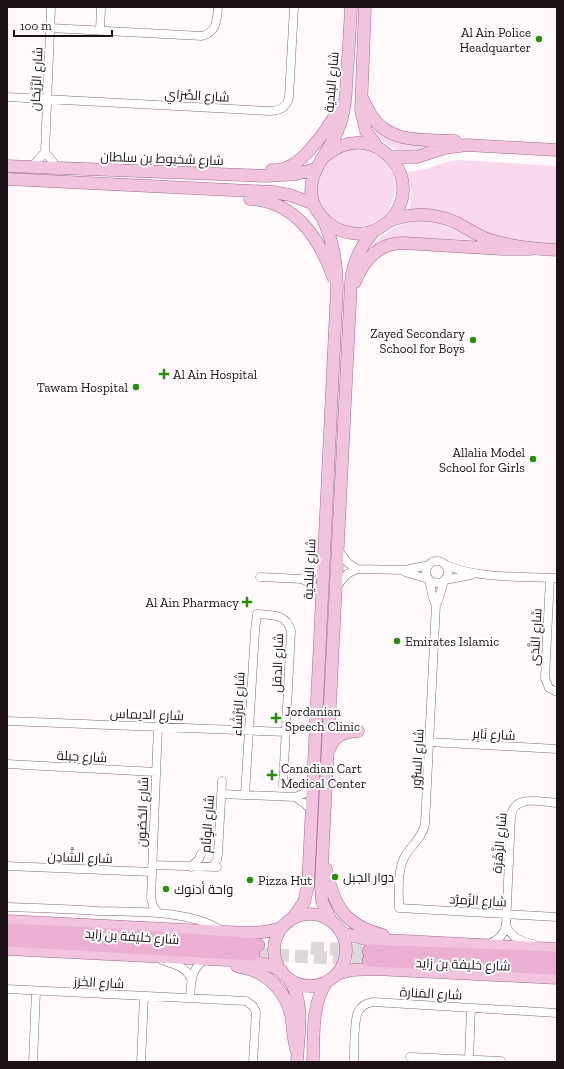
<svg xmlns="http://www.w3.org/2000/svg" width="564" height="1069" font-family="'Zilla Slab',Cairo,serif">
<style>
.green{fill:#f8d9eb}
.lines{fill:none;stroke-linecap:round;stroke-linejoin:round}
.trunk-tunnel{stroke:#ddd6da;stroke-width:13;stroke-dasharray:13 6;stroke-linecap:butt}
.minor-casing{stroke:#806876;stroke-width:9}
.primary-casing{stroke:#a06b8b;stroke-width:13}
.trunk-casing{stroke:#a06b8b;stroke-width:14}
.minor{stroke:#fff;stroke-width:8}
.primary{stroke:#f1c3df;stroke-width:12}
.trunk{stroke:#ecafd4;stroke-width:13}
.poi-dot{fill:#298e0a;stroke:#fff;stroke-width:1.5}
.labels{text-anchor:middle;stroke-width:4;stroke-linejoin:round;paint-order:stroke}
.poi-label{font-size:13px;fill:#1b1117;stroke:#fff;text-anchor:start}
.street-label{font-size:13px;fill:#1b1117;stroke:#fff}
</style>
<rect width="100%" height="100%" fill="#fff9fc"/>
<!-- green -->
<path class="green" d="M371,124L430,145C404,158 383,149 371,124Z
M317 188a39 39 0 1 1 78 0a39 39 0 1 1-78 0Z
M459,160L557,166V249L516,246L462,225L409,216L412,192L407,172L428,169L443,163Z
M420,221C442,222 454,230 473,240L401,237L382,241L370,247C385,232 399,223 420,221Z"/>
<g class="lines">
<!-- trunk-tunnel -->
<path class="trunk-tunnel" d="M311,948L369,951
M257,954L369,960"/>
<!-- minor casing -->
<g class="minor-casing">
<path id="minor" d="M51,7L45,152L53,162L56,168
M50,28L202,36C217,32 217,20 218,7
M100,31L101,7
M7,97L269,111C279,111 287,108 289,97L294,7
M31,168L45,152
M338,550L348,563L357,569L405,570L429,565
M426 572a11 11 0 1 1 22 0a11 11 0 1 1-22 0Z
M446,565C478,579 521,576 557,578
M405,572L428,579
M260,577L302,579L315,573L323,563
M550,578L545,678L549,688L557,692
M302,579L311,584L322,595
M429,580C432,588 431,598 436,604
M445,580L471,575
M444,581L438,601L436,604L425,824C422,839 410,846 404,858C397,873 399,893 399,908L557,917
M336,587L347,574L357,569
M7,721L286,732
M158,726L151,898L153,906L158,913
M429,742L557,749
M7,764L156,772
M221,794L295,797L303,794L312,786
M245,795L255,631L257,614C272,615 287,614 291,631L283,785
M295,797L304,803L311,810
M152,865L217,867
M7,866L152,872
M191,867L199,859L201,854
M212,867L217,860L218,854L222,781
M7,907C38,908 69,909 99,911C135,912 192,910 222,931
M506,925C511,938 521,941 533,944
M488,944C498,941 504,935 506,925L511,816C514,794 541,802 557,803
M162,960C174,965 185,965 191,979
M7,989L246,1001L253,1006L256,1012L253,1062
M190,998C191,983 191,969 204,960
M410,1057L501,1061
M469,1060L471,1008
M33,1062L36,991
M141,1062L144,996
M354,1062C354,1051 354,1021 358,1012C361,1006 366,1003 373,1002L557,1013"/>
</g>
<!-- primary casing -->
<g class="primary-casing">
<path id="primary" d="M365,7L361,110L366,131L377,147
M362,98C365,104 368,110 371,115C390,145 425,139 455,141
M325,156C376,113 433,186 385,224C375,232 363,235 351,233C335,231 321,220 314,205C302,174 330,154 339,127C346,109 346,90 347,71C349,49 350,28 351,7
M390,157H417L444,148L467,145L557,150
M7,166L267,176L296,174L316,169
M272,170C280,171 290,167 296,163C310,152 334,122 339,106
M7,179L273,192L290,195L314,204
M250,199C295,201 320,239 333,277
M389,221C412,212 435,213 457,223C468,229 478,236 490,240C512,247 534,249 557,250
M355,282C364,260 378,243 403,243L502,249H531
M329,750C334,735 344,732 358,731
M326,869C334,906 344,925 383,935
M274 950a36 36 0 1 1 72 0a36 36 0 1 1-72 0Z
M293,918L304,902L308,886L337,287C337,263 333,241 323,219
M330,919L322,901L321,885L351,282C353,261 361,245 375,230
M7,921L246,933L264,932L282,928
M342,933L366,939L557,949
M7,949L248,961L269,965L282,971
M237,966C243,968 249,969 255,971C273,979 287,996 291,1015C293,1028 293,1040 297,1052
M337,974L352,970L375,969L557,978
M288,978C306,1002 298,1034 297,1062
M313,1062C314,1035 311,1005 327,981"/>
</g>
<!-- trunk casing -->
<g class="trunk-casing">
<path id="trunk" d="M7,930L115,935L258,945
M7,940L253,954
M369,951L557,958
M369,960L557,968"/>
</g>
<!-- minor -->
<use href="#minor" class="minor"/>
<!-- primary -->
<use href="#primary" class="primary"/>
<!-- trunk -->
<use href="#trunk" class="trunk"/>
</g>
<!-- markers -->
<g class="poi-dot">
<circle cx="539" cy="39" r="4"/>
<circle cx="473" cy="340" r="4"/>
<path d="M162 368h4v4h4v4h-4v4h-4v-4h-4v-4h4z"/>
<circle cx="136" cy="387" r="4"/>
<circle cx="533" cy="459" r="4"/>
<path d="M245 596h4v4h4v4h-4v4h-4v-4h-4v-4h4z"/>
<circle cx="397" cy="641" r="4"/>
<path d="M274 712h4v4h4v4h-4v4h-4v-4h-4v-4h4z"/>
<path d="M270 769h4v4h4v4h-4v4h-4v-4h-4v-4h4z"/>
<circle cx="335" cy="877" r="4"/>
<circle cx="250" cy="880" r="4"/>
<circle cx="166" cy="889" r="4"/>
</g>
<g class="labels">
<!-- poi labels -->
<g class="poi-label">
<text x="531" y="37" text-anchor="end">Al Ain Police<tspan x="531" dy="15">Headquarter</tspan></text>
<text x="465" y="338" text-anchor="end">Zayed Secondary<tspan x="465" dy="15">School for Boys</tspan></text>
<text x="173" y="379">Al Ain Hospital</text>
<text x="128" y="392" text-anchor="end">Tawam Hospital</text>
<text x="525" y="457" text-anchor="end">Allalia Model<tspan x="525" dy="15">School for Girls</tspan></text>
<text x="239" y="607" text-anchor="end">Al Ain Pharmacy</text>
<text x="405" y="646">Emirates Islamic</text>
<text x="285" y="716">Jordanian<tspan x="285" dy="15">Speech Clinic</tspan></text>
<text x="281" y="773">Canadian Cart<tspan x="281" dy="15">Medical Center</tspan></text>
<text x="343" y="882">دوار الجبل</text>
<text x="258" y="885">Pizza Hut</text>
<text x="174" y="894">واحة أدنوك</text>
</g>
<!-- street labels -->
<g class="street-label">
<text transform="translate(36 79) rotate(-87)" y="5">شارع الرَّيْحَان</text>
<text transform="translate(331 82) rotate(-85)" y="5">شارع البلدية</text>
<text transform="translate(197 95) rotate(3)" y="5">شارع الصِّرَاي</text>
<text transform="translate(162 158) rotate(2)" y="5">شارع شخبوط بن سلطان</text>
<text transform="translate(309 569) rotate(-87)" y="5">شارع البلدية</text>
<text transform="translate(535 637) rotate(-87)" y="5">شارع النَّدَى</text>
<text transform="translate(277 663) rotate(-88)" y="5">شارع الدقل</text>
<text transform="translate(238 704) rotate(-87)" y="5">شارع البَرْشَاء</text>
<text transform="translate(147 714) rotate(2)" y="5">شارع الديماس</text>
<text transform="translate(494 734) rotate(3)" y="5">شارع نَابِر</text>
<text transform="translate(82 756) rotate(3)" y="5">شارع جبلة</text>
<text transform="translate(417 759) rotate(-87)" y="5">شارع السُّرُور</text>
<text transform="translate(142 812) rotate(-88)" y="5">شارع الحُصُون</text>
<text transform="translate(207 824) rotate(-86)" y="5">شارع الوِئَام</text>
<text transform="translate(499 843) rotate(-85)" y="5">شارع الزَّهْرَة</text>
<text transform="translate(80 857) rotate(2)" y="5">شارع الشَّادِن</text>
<text transform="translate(478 900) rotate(3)" y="5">شارع الزُمرُّد</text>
<text transform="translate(132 936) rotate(4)" y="5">شارع خليفة بن زايد</text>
<text transform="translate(463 964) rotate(2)" y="5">شارع خليفة بن زايد</text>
<text transform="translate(99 982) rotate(3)" y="5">شارع الخَرَز</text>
<text transform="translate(431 993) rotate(3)" y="5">شارع المَنارة</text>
</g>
</g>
<!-- border -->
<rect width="564" height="1069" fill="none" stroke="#1b1117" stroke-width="16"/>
<!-- scale -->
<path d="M14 30v6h98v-6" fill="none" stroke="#1b1117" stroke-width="2"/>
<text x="20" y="30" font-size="12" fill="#1b1117" stroke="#ffffff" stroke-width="3" paint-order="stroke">100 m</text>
</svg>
